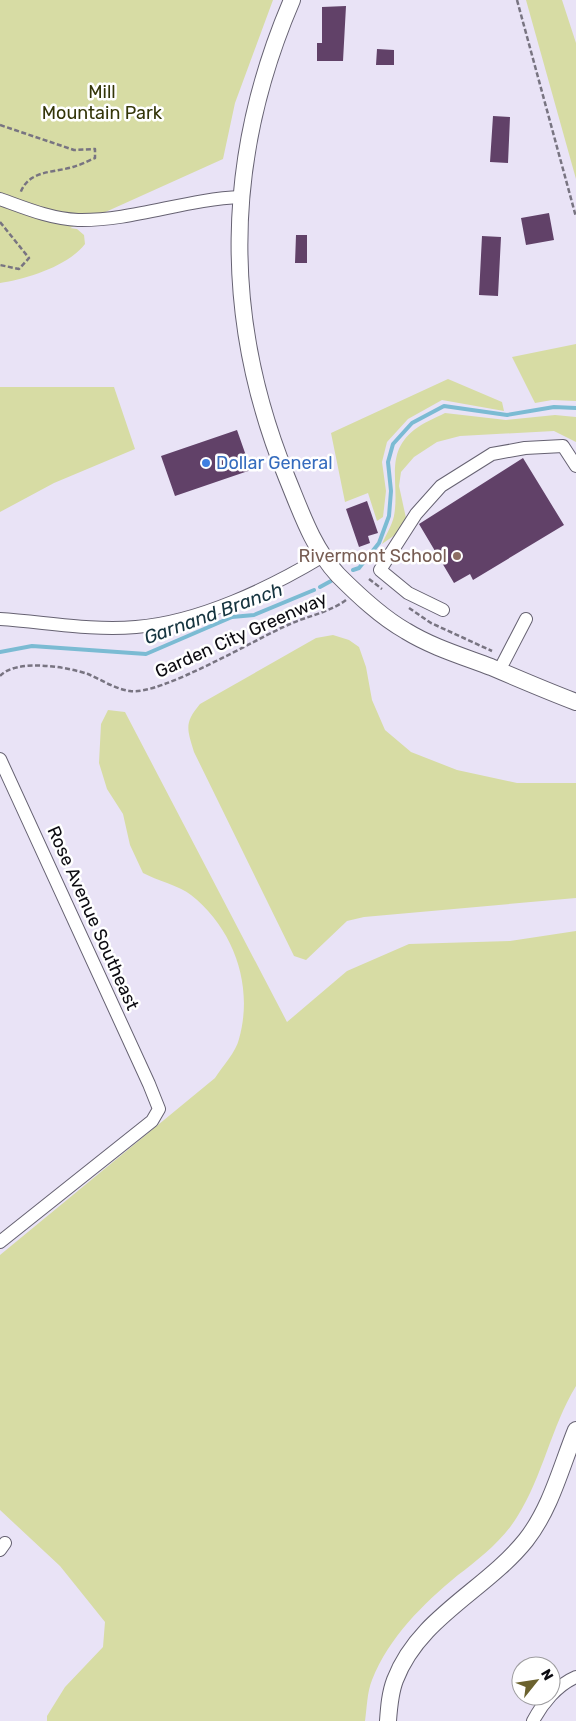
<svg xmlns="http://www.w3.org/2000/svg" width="576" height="1721" font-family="Rubik,sans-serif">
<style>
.green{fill:#d7dca4}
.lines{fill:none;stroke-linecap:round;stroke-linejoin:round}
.stream{stroke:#7bbbd3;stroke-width:4}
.building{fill:#614168}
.minor-casing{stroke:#666272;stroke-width:14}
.major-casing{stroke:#666272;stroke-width:18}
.path{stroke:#787481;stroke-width:2.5;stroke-dasharray:5 2.5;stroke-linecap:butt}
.minor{stroke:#fff;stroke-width:12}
.major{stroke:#fff;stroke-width:16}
.shop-dot{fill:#3f7fe0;stroke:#fff;stroke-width:2}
.education-dot{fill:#8d6e63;stroke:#fff;stroke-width:2}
.labels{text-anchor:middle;stroke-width:5;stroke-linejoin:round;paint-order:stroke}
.park-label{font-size:18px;fill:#343609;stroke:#fff}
.shop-label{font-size:18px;fill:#366cbe;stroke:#fff;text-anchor:start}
.education-label{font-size:18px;fill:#785e54;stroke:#fff;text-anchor:end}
.street-label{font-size:18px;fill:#0c0b11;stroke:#fff}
.water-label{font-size:19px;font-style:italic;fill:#14333e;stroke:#fff}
</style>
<rect width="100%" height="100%" fill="#e9e3f6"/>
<!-- green -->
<path class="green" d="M0,0H273L235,103L223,159L70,228L77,229L84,235L85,244C68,266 27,279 0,283Z
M526,0H562L576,43V179Z
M576,344V401L552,400L535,403L512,357Z
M448,379L502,402L504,411L442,400L408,419L387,442L382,462L386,491L383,517L377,521L368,493L345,502L331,433Z
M0,387H114L135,449L54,483L0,512Z
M445,413L506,420L555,415L576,417V442L554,431L460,436L437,442L414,457L401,472L399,486L406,518L399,532L382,544C386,535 392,525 394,516C400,483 384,454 414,430C423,423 435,418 445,413Z
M333,635L349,640L359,647L366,667L372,700L385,730L411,752L457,770L517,783H576V898L364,917L347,921L306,960L294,956L194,752C187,729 184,723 200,704L316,638Z
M108,710L125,712L287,1022L347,971L409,944L510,941L576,931V1386C551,1427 543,1476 517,1517C503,1540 479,1559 458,1575C423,1604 389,1637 372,1680C367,1692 367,1708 365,1721H47V1716L65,1687L103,1647L105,1622L60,1566L0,1510V1255L215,1078C222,1067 236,1052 239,1039C254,986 234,929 191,895C180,886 156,880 143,873L130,845L123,814L107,789L99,763L101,724Z"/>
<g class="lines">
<!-- stream -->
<path class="stream" d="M353,570L359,568L379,543L389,516L391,491L388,462L393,444L412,423L444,406L507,415L554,407L576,408
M320,587L331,581
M0,652L32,646L146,654L232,617L254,615L314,590"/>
</g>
<!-- building -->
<path class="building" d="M346,6L343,61H317V43H322V7Z
M377,49L394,50V65H376Z
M493,116L510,117L508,163L490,162Z
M549,213L554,240L526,245L521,218Z
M296,235H307V263H295Z
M482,236L501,237L498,296L479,295Z
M237,430L251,470L175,496L161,456Z
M523,458L564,525L473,580L470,574L454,583L419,524Z
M367,501L378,533L368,536L370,543L359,547L346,509Z"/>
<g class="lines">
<!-- minor casing -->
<g class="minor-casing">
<path id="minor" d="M0,199C25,208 51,219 78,220C133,221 186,199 241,197
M443,610L408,593L380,570L416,514L441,486L492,454L525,448L563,446L576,466
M0,619C45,622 92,631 136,627C199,622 270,588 323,556
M499,671L526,619
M0,759L149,1084L159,1109L152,1121L0,1242
M0,1550L5,1543
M533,1721C542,1704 557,1685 576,1677"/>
</g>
<!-- major casing -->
<g class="major-casing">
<path id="major" d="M292,0C224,158 222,319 287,478C301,512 313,548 338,575C358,595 381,617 406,631C432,647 462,656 491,667C519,679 547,691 576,702
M388,1721C389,1707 390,1693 395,1680C419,1617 485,1591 526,1540C551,1508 561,1467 576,1430"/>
</g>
<!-- path -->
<path class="path" d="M517,0L576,217
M0,125L74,150L95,149V158C88,161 80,165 73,167C52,173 28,170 20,194
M0,222L29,258L19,269L0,265
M369,579L382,589
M409,608L431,623L492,651
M0,676C17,658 67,667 88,674C102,680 115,689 130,691C160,696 257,638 290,624C308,616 330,612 346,600"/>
<!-- minor -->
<use href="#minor" class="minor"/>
<!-- major -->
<use href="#major" class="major"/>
</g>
<!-- markers -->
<circle class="shop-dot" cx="206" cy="463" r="5"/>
<circle class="education-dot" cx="457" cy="556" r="5"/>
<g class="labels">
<!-- park labels -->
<g class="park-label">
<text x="102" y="98">Mill<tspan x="102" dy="21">Mountain Park</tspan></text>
</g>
<!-- shop labels -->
<g class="shop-label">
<text x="216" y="469">Dollar General</text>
</g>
<!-- education labels -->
<g class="education-label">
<text x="447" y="562">Rivermont School</text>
</g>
<!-- street labels -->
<g class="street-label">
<text transform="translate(241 635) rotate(-24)" y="6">Garden City Greenway</text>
<text transform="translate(93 918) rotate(66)" y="6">Rose Avenue Southeast</text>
</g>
<!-- water labels -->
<g class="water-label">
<text transform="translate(213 613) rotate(-20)" y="7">Garnand Branch</text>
</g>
</g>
<!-- north arrow -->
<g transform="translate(536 1681) rotate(60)"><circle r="24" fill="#ffffff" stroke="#9e9da0"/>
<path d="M0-4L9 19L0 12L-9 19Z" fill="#6b622e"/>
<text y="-8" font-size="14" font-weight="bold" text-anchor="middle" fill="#0c0b11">N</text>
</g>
</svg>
